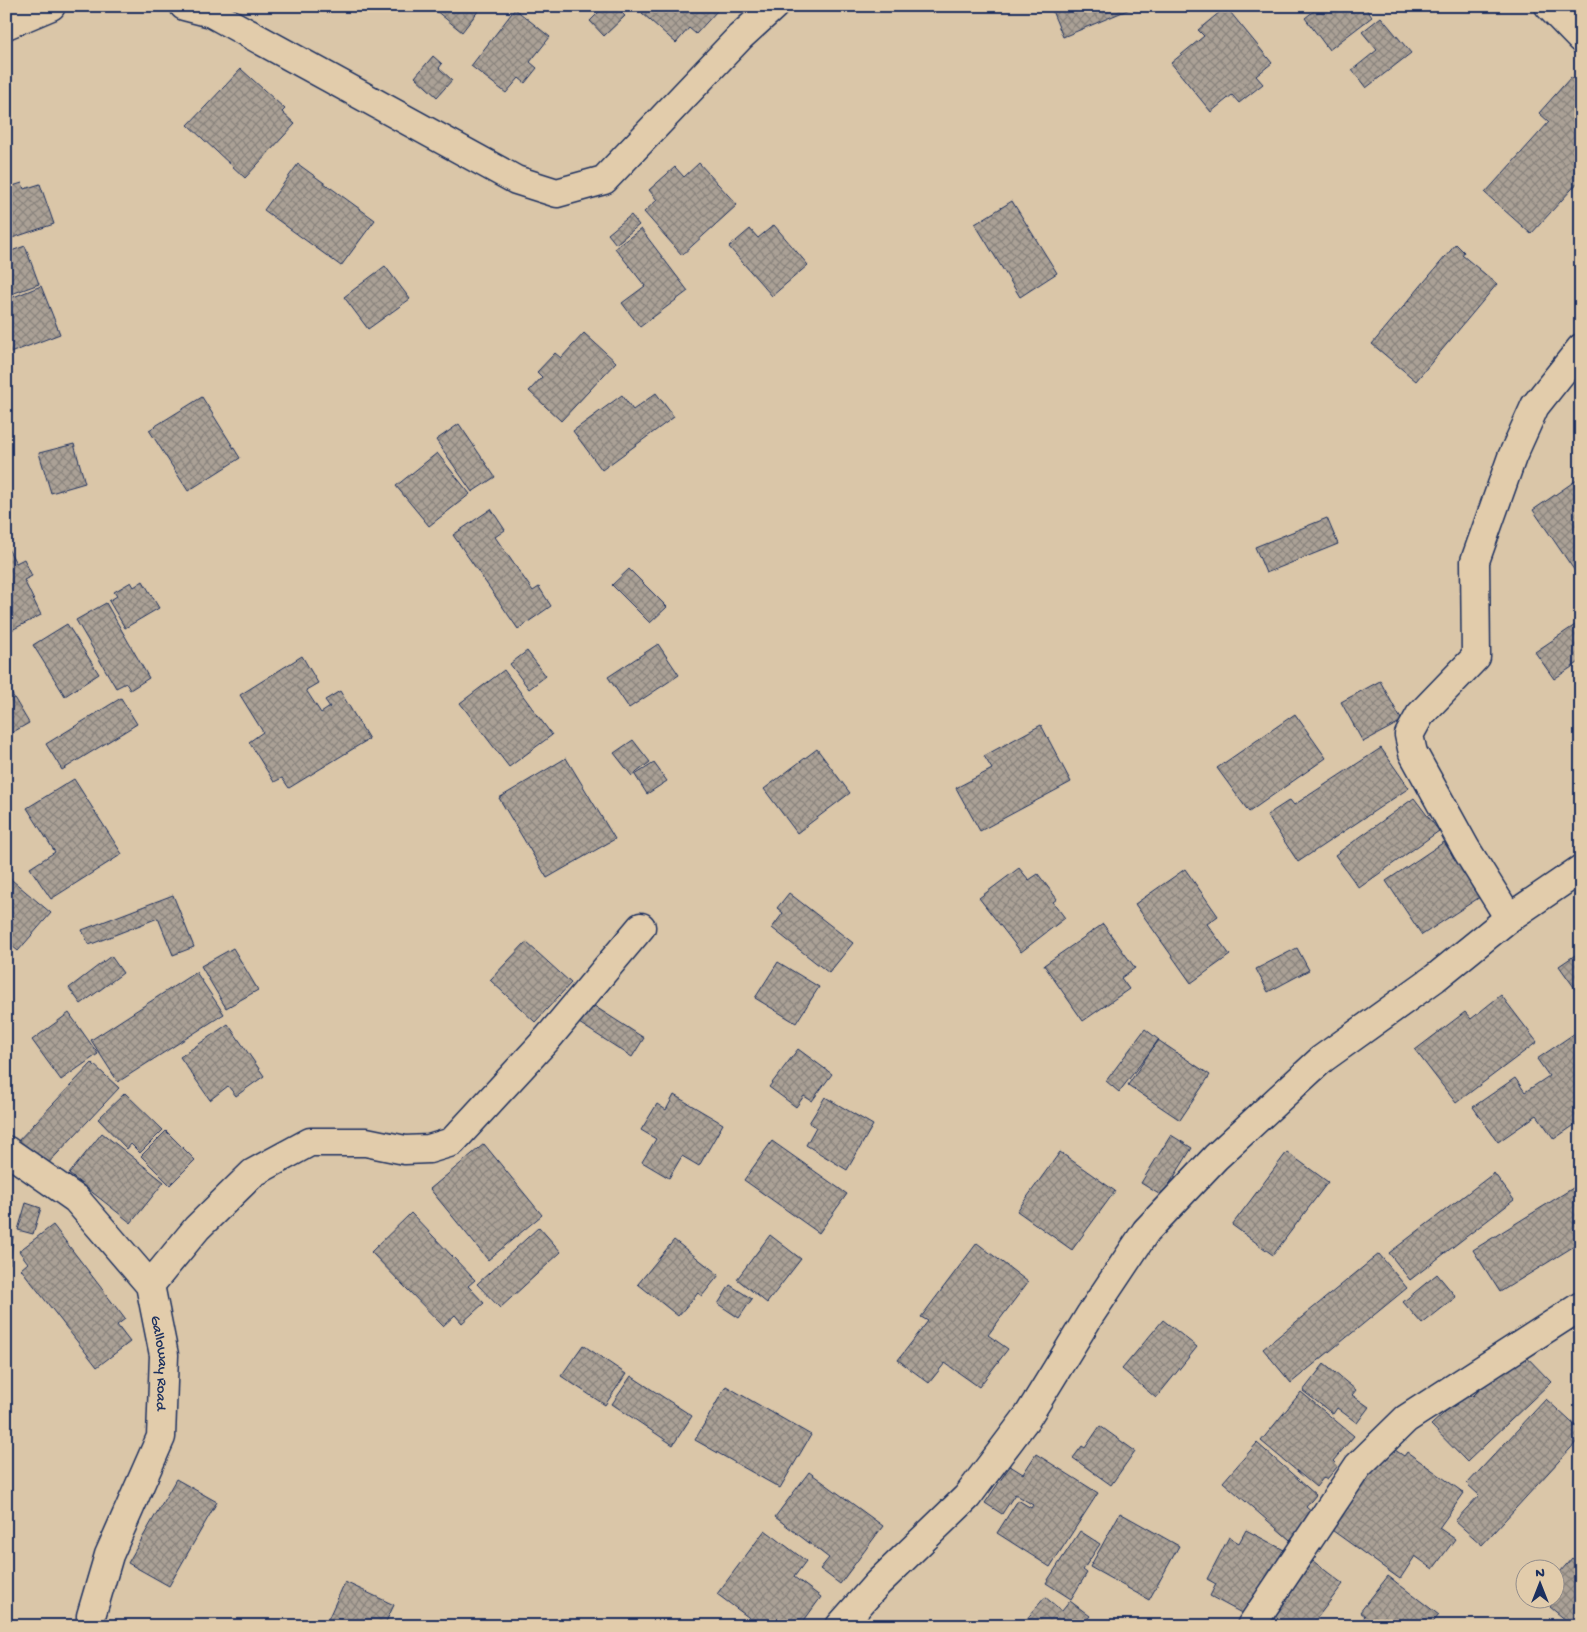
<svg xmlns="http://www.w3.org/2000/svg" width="1587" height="1632" font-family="'Gochi Hand',sans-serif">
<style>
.building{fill:url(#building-cross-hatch);stroke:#1b2f5e}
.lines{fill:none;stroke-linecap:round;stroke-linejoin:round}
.minor-casing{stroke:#1b2f5e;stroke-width:31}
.minor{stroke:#e2ccab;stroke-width:28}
.labels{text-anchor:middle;stroke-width:4;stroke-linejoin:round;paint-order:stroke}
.street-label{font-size:15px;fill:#1b2f5e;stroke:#e2ccab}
</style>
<defs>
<pattern id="building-cross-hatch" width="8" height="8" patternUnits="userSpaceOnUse" patternTransform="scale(1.25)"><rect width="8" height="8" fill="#aba196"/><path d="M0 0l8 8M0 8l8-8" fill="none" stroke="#8a847e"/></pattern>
</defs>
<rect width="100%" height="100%" fill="#dac6a8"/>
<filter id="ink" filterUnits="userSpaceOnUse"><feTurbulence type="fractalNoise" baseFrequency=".02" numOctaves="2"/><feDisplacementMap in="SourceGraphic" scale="10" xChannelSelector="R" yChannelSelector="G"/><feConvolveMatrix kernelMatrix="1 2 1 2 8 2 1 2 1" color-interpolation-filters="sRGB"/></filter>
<g filter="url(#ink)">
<!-- building -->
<path class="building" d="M430,6H475L479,10L462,32Z
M605,6H615L625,16L604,36L590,21Z
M648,6H712L717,11L696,34L689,28L676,43L642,13Z
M1050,6H1137L1063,37Z
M1320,6H1364L1372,17L1329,50L1305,18Z
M1226,7L1272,63L1256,76L1263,84L1239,103L1232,95L1211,112L1171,63L1204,36L1198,30Z
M515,9L550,37L530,62L537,68L525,83L519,78L506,93L471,66Z
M1381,17L1411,53L1366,88L1352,70L1377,50L1362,32Z
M433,56L442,64L439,68L452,80L437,97L415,77Z
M241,69L285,109L282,112L295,124L245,178L188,125Z
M1571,77L1581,86V179L1531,234L1485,193L1549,122L1539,113Z
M699,163L737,205L682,255L644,212L657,200L649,190L675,167L684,177Z
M298,164L375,220L341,266L264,210Z
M22,183L24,189L40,184L54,224L6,240V188Z
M1012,201L1057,273L1020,297L975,224Z
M631,215L639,225L616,244L608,234Z
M774,225L808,265L772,296L729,247L750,229L758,238Z
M641,229L688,291L640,327L622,303L645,286L615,248Z
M1456,244L1464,252L1462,255L1497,284L1416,381L1372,344Z
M25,246L39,284L6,296V253Z
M385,266L410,299L368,329L344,297Z
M41,286L60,334L10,353L6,342V300Z
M584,333L616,362L561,421L529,391L542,377L537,372L555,353L561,358Z
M656,393L674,417L602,470L573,431L622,395L633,410Z
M202,397L240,458L188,491L149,430Z
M459,424L495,477L472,492L436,440Z
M74,444L85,483L51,493L39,453Z
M437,453L470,494L429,526L396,486Z
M1578,479L1581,482V580L1533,510Z
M491,509L505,530L495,537L533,591L539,587L551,606L518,629L453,535Z
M1327,518L1338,544L1266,573L1255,547Z
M6,545L16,563L24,559L32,576L24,580L41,615L6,633Z
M629,569L667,607L650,623L612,585Z
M143,581L159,608L125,628L109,601L117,596L114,592L131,582L134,587Z
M106,603L149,678L130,690L126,683L116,688L76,620Z
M1581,621V661L1554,679L1535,652Z
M67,624L99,674L65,696L33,645Z
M658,644L679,675L629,708L608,677Z
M527,651L546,676L529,689L510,664Z
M302,656L318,683L306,690L321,713L330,707L325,700L340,691L369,739L289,788L282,778L274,782L249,742L263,732L240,695Z
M504,670L552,735L509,767L460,703Z
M1380,681L1402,721L1363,742L1341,702Z
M6,684L29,723L6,736Z
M121,698L137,724L62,770L46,744Z
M1295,714L1326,758L1249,812L1217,768Z
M1041,725L1071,782L980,831L956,788L992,769L984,756Z
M633,740L650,762L632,776L614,753Z
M1381,748L1409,788L1298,862L1267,815L1290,800L1294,805Z
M817,749L850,793L797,833L764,789Z
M566,758L615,839L547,878L499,798Z
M654,763L667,781L647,794L635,775Z
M74,779L122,854L51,899L30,868L55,852L27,808Z
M1414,798L1439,831L1359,888L1335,855Z
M1444,842L1480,897L1422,935L1386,881Z
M1019,868L1029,880L1038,874L1057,899L1053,902L1065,918L1021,952L979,898Z
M1185,869L1218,916L1207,924L1230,955L1191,983L1135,904Z
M6,875L51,913L18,951L6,941Z
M789,893L853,943L829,973L772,928L783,913L777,908Z
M173,895L194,947L173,955L158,918L89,945L82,930Z
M1103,924L1135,968L1121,978L1129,989L1083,1021L1044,965Z
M526,942L571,983L535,1022L490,980Z
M233,948L258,990L226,1008L201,966Z
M1297,948L1309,970L1268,992L1256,969Z
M1581,951V997L1559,966Z
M111,956L123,973L81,1004L69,988Z
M778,962L819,987L796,1023L755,998Z
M196,972L224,1014L118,1082L91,1040Z
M1501,995L1537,1042L1456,1103L1415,1050L1465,1012L1471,1019Z
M591,1004L644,1038L632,1057L579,1023Z
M69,1013L98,1054L61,1080L32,1040Z
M228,1024L264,1076L236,1096L228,1086L210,1100L180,1057Z
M1145,1029L1159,1040L1119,1092L1106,1081Z
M1581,1029V1130L1576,1124L1554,1139L1537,1115L1498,1142L1473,1107L1515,1078L1525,1092L1549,1076L1537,1059Z
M1158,1040L1210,1075L1180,1120L1128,1085Z
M798,1049L832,1074L812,1101L804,1096L796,1107L769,1087Z
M92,1063L119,1088L42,1170L15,1144Z
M125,1093L163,1130L140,1153L131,1144L127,1149L98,1119Z
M674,1095L723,1124L699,1166L682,1156L669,1178L642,1162L656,1139L641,1130L657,1104L666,1110Z
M825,1097L873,1125L847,1170L806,1145L816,1127L809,1123Z
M166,1131L195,1160L170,1185L141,1156Z
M102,1133L164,1182L131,1223L69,1174Z
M1171,1135L1192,1148L1162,1196L1141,1183Z
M772,1141L847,1194L819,1233L744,1180Z
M484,1144L542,1215L488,1260L430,1189Z
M1060,1152L1115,1191L1072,1250L1017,1211Z
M1287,1152L1328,1182L1273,1255L1232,1225Z
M1494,1173L1514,1200L1410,1280L1389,1253Z
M1581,1183V1242L1500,1292L1473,1250Z
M26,1203L41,1208L33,1234L18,1230Z
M411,1213L475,1280L468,1286L484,1303L462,1323L455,1315L443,1326L371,1252Z
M53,1225L125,1319L117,1325L130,1342L97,1367L21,1269L28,1263L19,1251Z
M539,1227L561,1252L500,1308L477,1284Z
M6,1235L13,1236L10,1264H6Z
M770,1235L801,1259L767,1303L737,1279Z
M674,1240L719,1275L702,1296L698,1293L678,1316L638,1284Z
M977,1243L1028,1282L988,1335L1008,1349L979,1387L945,1363L929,1383L898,1360L928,1321L921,1317Z
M1379,1254L1407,1288L1291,1383L1263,1349Z
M1437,1274L1456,1297L1422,1324L1403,1302Z
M730,1285L752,1299L739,1318L718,1304Z
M1163,1320L1197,1347L1156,1398L1122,1369Z
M583,1345L626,1374L605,1405L561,1376Z
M1520,1350L1551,1382L1467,1462L1431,1425L1468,1391L1473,1396Z
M1324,1364L1356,1390L1352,1395L1369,1407L1357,1423L1337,1408L1333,1414L1303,1391Z
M631,1376L692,1416L673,1445L612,1404Z
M726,1386L811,1435L780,1488L695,1440Z
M1301,1392L1354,1436L1333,1461L1338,1466L1327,1479L1324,1477L1316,1487L1261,1441Z
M1546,1399L1581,1431V1437L1482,1545L1455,1521L1479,1495L1467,1484Z
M1100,1426L1135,1451L1111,1485L1073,1458L1082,1446L1085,1448Z
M1257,1443L1316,1495L1306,1507L1314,1514L1290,1540L1223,1482Z
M1389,1446L1404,1456L1407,1452L1464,1493L1439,1528L1455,1539L1433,1569L1415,1556L1400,1579L1329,1528Z
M1036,1454L1098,1493L1050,1567L997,1533L1018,1500L1031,1508L1033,1505L1015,1494L1002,1514L985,1503L1010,1466L1023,1474Z
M809,1472L883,1526L840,1584L820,1569L829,1558L775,1517Z
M176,1479L217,1502L169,1586L128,1563Z
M1120,1513L1179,1546L1149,1600L1090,1567Z
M765,1530L806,1561L794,1577L821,1597L800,1626H760L717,1594Z
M1246,1530L1284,1550L1249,1617L1210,1596L1216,1584L1207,1579L1229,1537L1239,1543Z
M1080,1531L1100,1544L1083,1570L1087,1573L1071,1599L1046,1583Z
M1572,1558L1581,1565V1626H1573L1550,1607L1559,1595L1554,1591V1579Z
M1313,1561L1343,1584L1311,1626H1263Z
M1388,1576L1439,1615L1430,1626H1358L1365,1616L1360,1612Z
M345,1582L394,1605L384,1626H325Z
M1045,1597L1062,1611L1070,1601L1090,1616L1082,1626H1021Z"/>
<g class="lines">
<!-- minor casing -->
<g class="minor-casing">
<g id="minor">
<path d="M184,6L211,13L516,180L557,193L604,180L740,37L774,6"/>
<path d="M1549,6L1581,39"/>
<path d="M6,25L51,6"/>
<path d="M1509,918L1466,849L1413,753L1409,735L1420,715L1476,657L1475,561L1512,457L1535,406L1581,348"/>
<path id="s1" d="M6,1150L76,1199L150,1285L164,1355L161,1437L109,1555L91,1616V1626"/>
<path d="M150,1285L197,1228L253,1173L310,1142H366L405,1150L429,1149L452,1142L548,1038L641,927"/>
<path d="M840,1626L878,1583L967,1497L1028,1416L1090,1315L1146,1231L1216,1157L1322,1059L1435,978L1509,918L1581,869"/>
<path d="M1251,1626L1358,1466L1406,1419L1581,1306"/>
</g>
</g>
<!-- minor -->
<use href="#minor" class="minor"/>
</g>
</g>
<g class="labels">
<!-- street labels -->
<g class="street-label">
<text dy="5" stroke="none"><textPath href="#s1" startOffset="278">Galloway Road</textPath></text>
</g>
</g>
<!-- margin -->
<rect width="1587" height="1632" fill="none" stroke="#e2ccab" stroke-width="25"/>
<rect x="12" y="12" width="1562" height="1607" fill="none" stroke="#1b2f5e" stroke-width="2" filter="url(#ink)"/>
<!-- north arrow -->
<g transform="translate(1540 1584)"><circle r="24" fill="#e2ccab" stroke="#928d8c"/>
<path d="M0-4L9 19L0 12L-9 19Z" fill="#1b2f5e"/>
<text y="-8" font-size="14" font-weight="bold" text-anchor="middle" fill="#1b2f5e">N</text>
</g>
</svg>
